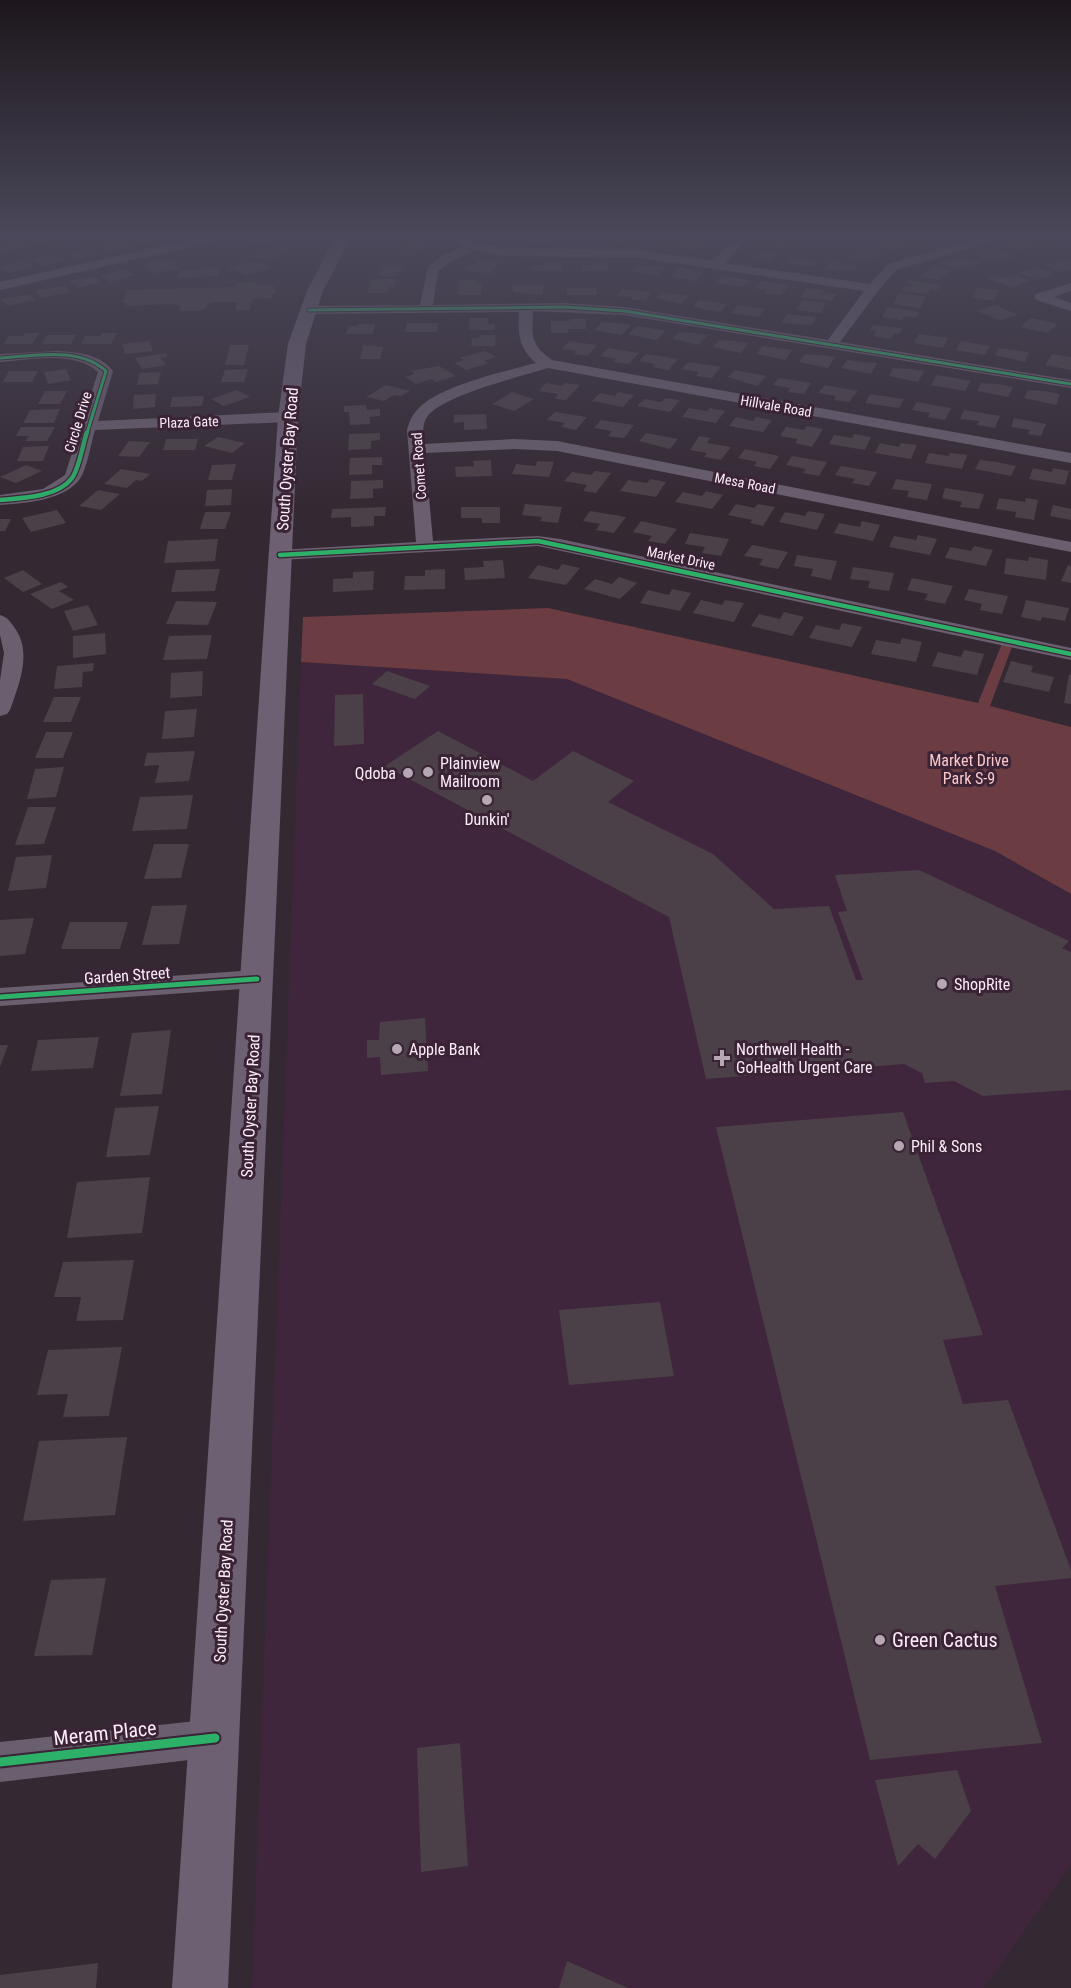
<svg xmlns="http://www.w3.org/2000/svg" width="1071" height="1988" font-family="'Roboto Condensed',sans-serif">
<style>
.built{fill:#3f263c}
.green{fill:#6b3c42}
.building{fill:#4b4047}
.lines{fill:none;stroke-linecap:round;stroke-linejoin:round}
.street{fill:#6a5f6e;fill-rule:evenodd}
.secondary{fill:#6d6072;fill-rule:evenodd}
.cycleway-far3-casing{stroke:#392335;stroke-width:5}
.cycleway-far2-casing{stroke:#392335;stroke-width:7}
.cycleway-far1-casing{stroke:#392335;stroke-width:8}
.cycleway-casing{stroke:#392335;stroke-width:13}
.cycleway-far3{stroke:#2db169;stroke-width:3}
.cycleway-far2{stroke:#2db169;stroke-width:4.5}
.cycleway-far1{stroke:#2db169;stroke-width:5}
.cycleway{stroke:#2db169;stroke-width:9}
.poi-dot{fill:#b5a7b3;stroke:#392335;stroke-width:2}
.labels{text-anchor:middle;stroke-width:6;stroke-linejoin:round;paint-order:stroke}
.far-street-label{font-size:14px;fill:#fbecf8;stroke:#392335}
.street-label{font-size:16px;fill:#fbecf8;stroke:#392335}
.park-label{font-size:16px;fill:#fcc7ca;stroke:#392335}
.poi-label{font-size:16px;fill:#fbecf8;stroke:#392335;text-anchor:start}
.near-poi-label{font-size:20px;fill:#fbecf8;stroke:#392335;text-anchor:start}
.near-street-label{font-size:20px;fill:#fbecf8;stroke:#392335}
</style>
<rect width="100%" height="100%" fill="#342832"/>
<!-- built -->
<path class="built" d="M301,662L567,679L995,851L1071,895V1865L984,1988H252Z"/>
<!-- green -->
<path class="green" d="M548,608L978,703L1003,641L1013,644L990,706L1071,727V894L995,851L567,679L301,662L303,617Z"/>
<!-- building -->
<path class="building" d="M54,235L61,239L38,246L26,239Z
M136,235H153L162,240L140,244L127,236Z
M257,235H280L275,245L247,244L250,239H255Z
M520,235H554L555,242H528V240H520Z
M611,235H628L629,243H612Z
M915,235H928L935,237L919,242L905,238Z
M1046,235H1061L1067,237L1048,242L1035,238Z
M776,236L793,238L788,247L770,245Z
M688,239L705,241L698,250L668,246L671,242L684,244Z
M892,239L908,245L888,250L873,244Z
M121,240L132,246L107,252L97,246Z
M1023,240L1038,246L1018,251L1004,245Z
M22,241L29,247L0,251V245Z
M416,241L427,242L412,256L396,254L406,243L414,244Z
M91,247L99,253L76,258L68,253Z
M261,247L289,248L286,254H276L274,258L251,257L254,252H259Z
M865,248L882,252L868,261L850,257Z
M993,248L1014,257L1000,261L994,258L987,260L972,253Z
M762,250L779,252L771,261L751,259Z
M57,254L66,260L42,266L32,259Z
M792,257L819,261L814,267L787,263Z
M963,257L979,263L958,269L942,263Z
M171,260L179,269L152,273L144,264Z
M478,260L500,261L491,273L462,271L468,264H474Z
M1064,260L1071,263V269L1060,272L1044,265Z
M25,261L34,267L8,273L0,267Z
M251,261L274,267L247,275L227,267Z
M830,261L858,265L854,271L824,269Z
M547,262H561V271H532V265H547Z
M594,262H608L609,271H581V265H595Z
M382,265H405L402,272H396L395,276H378Z
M637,265L652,267L654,265L666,266L659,275L631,271Z
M934,266L952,270L938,280L919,276Z
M679,267L691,269L690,270L704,272L697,281L670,277Z
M1037,267L1055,273L1037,280L1018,273Z
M203,268H220L217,276L176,278L180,271Z
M124,269L135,275L111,282L100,276Z
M722,275L750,280L744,287L715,283Z
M997,275L1005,278L1016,275L1030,280L1013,288L987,278Z
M93,276L101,282L78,288L70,281Z
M371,279H396L394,287H388L387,293H368Z
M459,280H476V284H481V295H458Z
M909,280L941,285L938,290L931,289L927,294L902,291L905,286L912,287L914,285L907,284Z
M761,281L789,285L781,295L765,293L767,290L755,288Z
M256,282V286L273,285L275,294H272V298L252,299L250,310H236L237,302H214L207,304L206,309L199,311H180V307L174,304L126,306L127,303H123L127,290L235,287L236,283Z
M513,285H543V295L513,292Z
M65,286L70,292L41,298L35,290Z
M566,288H596L597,295H567Z
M807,288L824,290L822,293L836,294L832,301L801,297Z
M977,288L999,290L994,301L972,298Z
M622,289L651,292L646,301L631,299L632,297L617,296Z
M662,292L689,296L681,304L656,298Z
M899,293L926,297L921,308L893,304Z
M29,294L35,300L8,306L0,299Z
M699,300L727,304L720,312L692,307Z
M802,300L826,303L821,313L797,310Z
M738,305L765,309L758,317L731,313Z
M995,305L1018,315L1000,320L977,311Z
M887,307L919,312L916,318L904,316L902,320L882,317Z
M787,314L816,317L812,325L781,323Z
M470,318H488V324H495V330H469Z
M1031,318L1058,324L1047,333L1020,327Z
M570,319H586V329H568V333H551V321H570Z
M602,322L617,323L631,325L621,335L594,330Z
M407,323H438L437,332H405Z
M358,324H375L373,334H346L348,326H358Z
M873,325L902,328L899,334L894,333L891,339L873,336L876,331L870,330Z
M637,326L666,331L656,340L628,334Z
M679,332L693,333L707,335L699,345L672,339Z
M25,333H39L32,344H4L9,336H23Z
M102,333H117L111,344H81L85,336H100Z
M919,334L948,338L943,348L914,343Z
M47,335H76L71,344H42Z
M479,335H496L495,346H471L472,338H479Z
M719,340L734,341L748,343L741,353L713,347Z
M149,341L153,351L125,354L122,344Z
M569,341L597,345L587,356L574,354L577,351L562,349Z
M961,341L990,346L985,355L956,350Z
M230,345H249L244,365H225Z
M363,345L383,347L380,359H360Z
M762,346L792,350L785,360L757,354Z
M608,348L639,353L629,364L613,362L616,359L600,356Z
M998,348L1029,352L1025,362L995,355Z
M484,351L496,357L484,361L489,363L466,370L454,363L464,360L459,358Z
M165,353L168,357L161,358L166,365L142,369L135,358Z
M646,354L678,359L668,370L653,367L655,364L639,361Z
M805,354L820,355L835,357L828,368L799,362Z
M1052,354L1071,357V370L1045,365Z
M847,360L862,362L877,363L871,374L842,368Z
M689,362L721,367L712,378L696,376L699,372L682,369Z
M439,366L456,376L436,382L432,379L416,384L405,377L415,374L411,371Z
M893,368L909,369L924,371L918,382L889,376Z
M66,369L71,380L48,384L44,372Z
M248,369L244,382H221L225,370Z
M735,370L766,376L757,386L728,377Z
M9,371H38L32,382H3Z
M161,372L158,384L137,385L140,373Z
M937,375L971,381L965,391L931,385Z
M779,378L811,383L804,394L788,392L790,388L773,385Z
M546,383L562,386L565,383L580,385L566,400L555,399L558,394L539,391Z
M981,383L997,384L1013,387L1008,397L977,391Z
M386,385L410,391L401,396L394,395L384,401L366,397Z
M825,385L858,391L849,402L834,400L836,396L818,393Z
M237,390L250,397L224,406L211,399Z
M1028,390L1044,391L1060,394L1056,405L1024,398Z
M45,391H67L60,404H38Z
M512,392L534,399L514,411L492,404Z
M618,392L634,395L623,407L592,401L600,393L615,396Z
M156,394L155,407L133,409L134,395Z
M870,394L904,399L899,408L865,403Z
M204,396L202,406L170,407L172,397Z
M665,398L680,400L670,412L637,406L644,399L661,402Z
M917,402L951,408L945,420L928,417L930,413L912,410Z
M366,405L367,410L380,409V416L370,417V424L350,425L349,412H344V406Z
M689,408L707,411L710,408L725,411L716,423L682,417Z
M60,409L54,423H23L30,410Z
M964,410L1000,416L995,428L977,425L979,421L960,419Z
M555,412L587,417L576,430L561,427L565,423L547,420Z
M486,414L487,429L464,430V422L454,423V415Z
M736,417L753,421L756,417L772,420L763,432L729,426Z
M1014,418L1046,424L1041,436L1028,434L1030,430L1011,427Z
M601,420L634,425L624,438L608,436L612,431L594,428Z
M807,426L823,429L812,447L795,443L798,439L780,436L786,427L804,430Z
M21,427H55L47,441H25L29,436H16Z
M380,433V440L371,441V449L348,450L349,434Z
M646,433L678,439L670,449L639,441Z
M854,434L871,437L865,450L829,444L834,435L852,438Z
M699,436L711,438L707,443L731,447L721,460L704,457L707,453L690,450Z
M218,437L245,443L232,453L204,446Z
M166,439H198L195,450H163Z
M129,441L150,442L139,457L118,456Z
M880,443L899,447L901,443L917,445L911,459L875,453Z
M49,446L43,461H17L23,447Z
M745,449L779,456L770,469L754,466L757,462L738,458Z
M929,453L949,456L950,453L967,455L962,469L925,463Z
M792,456L827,462L819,476L803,473L806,469L786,465Z
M382,457V465H372V474L349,475L350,458Z
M491,460L492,476L456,477L455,467L474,466L473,461Z
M980,460L996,462L1016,466L1011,476L975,469Z
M537,461L554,462L549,477L512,474L516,464L536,466Z
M236,464L232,480H208L212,465Z
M26,465L42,471L16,483L0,477Z
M841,466L877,472L869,486L852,483L855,479L835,475Z
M1033,468L1052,472L1053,468L1069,471L1065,485L1029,479Z
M121,469L150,474L142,481L136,480L127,488L104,484Z
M595,471L611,473L596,493L583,491L587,485L564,481L572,472L591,475Z
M650,479L666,482L656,497L620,491L628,480L647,483Z
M896,479L932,484L927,500L907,497L909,491L892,489Z
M383,480V488L373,489V498L350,499L351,481Z
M945,488L984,494L979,509L960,507L962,502L942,498Z
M232,489L231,505L205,506L207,490Z
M98,490L120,494L101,510L79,506Z
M706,491L723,495L712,509L675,502L683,492L702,496Z
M999,498L1025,502L1026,498L1038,500L1034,520L1015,517L1016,512L996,509Z
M525,504L562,507L558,523L540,521L542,517L522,515Z
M736,504L754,508L758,504L775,507L763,526L750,523L752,520L728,515Z
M1053,505L1071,509V520L1050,516Z
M386,507L385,516H374V526L351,527V517L331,518L332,509Z
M461,507H500V523H482V518H461Z
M57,510L66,523L31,532L22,518Z
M590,511L626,517L614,533L596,530L600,524L583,521Z
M808,511L825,514L817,530L779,522L785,512L805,516Z
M205,512H231L225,529H200Z
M0,519H11L5,531H0Z
M641,521L677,529L665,544L648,541L652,536L633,532Z
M862,521L880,525L873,541L834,533L839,523L860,527Z
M690,533L729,539L721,556L702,553L705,547L685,544Z
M918,535L937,539L930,555L889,547L894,536L916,540Z
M218,539L215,561L164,563L168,541Z
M752,545L788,552L778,569L759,565L763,559L744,556Z
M974,546L993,550L986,566L945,558L950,547L971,551Z
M797,555L837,561L831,580L811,576L813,569L794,566Z
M1029,557L1048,560L1046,580L1004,574L1006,558L1028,561Z
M503,560L505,578L465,580L464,568L484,567L483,561Z
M562,564L580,568L566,585L528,578L538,565L558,570Z
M1068,565L1071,566V583L1061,581Z
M853,567L894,573L889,591L868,588L870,581L850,579Z
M220,569L215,591L171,592L176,570Z
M445,569V589L404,590L405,576H425V570Z
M23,570L42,584L23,592L4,578Z
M374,571L373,590L333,592V579L353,578V572Z
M619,577L637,583L620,599L584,589L595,579L612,584Z
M912,578L953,586L945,604L925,600L928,594L907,590Z
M61,582L68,587L59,591L74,600L52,609L30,594Z
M672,589L691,593L680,611L640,603L648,590L669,595Z
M969,589L1008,596L1002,614L980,610L982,604L964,600Z
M701,600L722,605L725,600L744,603L734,622L693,613Z
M1026,600L1069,608L1065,621L1042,617L1041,621L1021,617Z
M176,601L217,602L208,625L166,624Z
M88,605L98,625L73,631L64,611Z
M784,612L804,617L792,636L751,626L759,614L780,619Z
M842,623L862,627L852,647L809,638L816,625L839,630Z
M105,633L106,654L73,658V636Z
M212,635L207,659L163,660L169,636Z
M902,638L922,642L916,662L871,654L876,640L900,644Z
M964,650L984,654L977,675L932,666L938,652L961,657Z
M1011,661L1033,666L1031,672L1054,677L1049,692L1003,682Z
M94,663L93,671L83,672L82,687L54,689L57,666Z
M203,671L202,696L170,698L171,673Z
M387,671L430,686L415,699L372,684Z
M1069,674L1071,675V704L1064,703Z
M363,694L364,744L334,746L335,695Z
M54,697H81L71,722H43Z
M197,709L194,737L162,739L165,711Z
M438,731L533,781L573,751L634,781L608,802L713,854L774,909L829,906L856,980H863L838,912L847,911L835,875L919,870L1069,941L1062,948L1071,952V1090L983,1096L954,1081L925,1083L922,1073L904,1064L706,1079L669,917L385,766Z
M46,732H73L63,758H35Z
M195,751L189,781L155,783L159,765L144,766L147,753Z
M64,767L56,797L27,799L35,769Z
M193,795L187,829L132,831L140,797Z
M28,807H56L44,844L15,845Z
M154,844H189L181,878L144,879Z
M52,855L46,888L8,891L16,857Z
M187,905L179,944L142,945L152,906Z
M34,918L25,954L0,956V920Z
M70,922H128L120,949H61Z
M425,1018L428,1071L381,1075L380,1057L367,1058V1040H379L380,1022Z
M171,1030L162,1094L120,1096L132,1033Z
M99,1037L93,1068L31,1071L38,1040Z
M0,1045H8L0,1067Z
M159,1106L150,1155L106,1157L115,1108Z
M903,1112L983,1335L943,1340L963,1404L1008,1400L1071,1570V1578L995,1586L1042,1743L870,1760L716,1127Z
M150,1177L142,1233L67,1238L77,1182Z
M134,1260L123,1320L76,1321L81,1297H54L63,1262Z
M660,1302L674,1376L569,1385L559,1310Z
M122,1347L109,1416L63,1417L68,1394L37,1395L48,1350Z
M127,1437L115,1515L23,1521L39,1441Z
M106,1578L92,1655L34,1656L51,1580Z
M460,1743L468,1866L421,1872L417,1748Z
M957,1770L971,1811L935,1859L918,1844L898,1866L875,1780Z
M567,1961L628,1988H559Z
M98,1963L96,1988H0V1975Z"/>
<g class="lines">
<!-- street -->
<path class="street" d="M211,235H231L225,239L0,290V282Z
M446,235H461L478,243L504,248L640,250L712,261L739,235H751L725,263L870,284L888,264L988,235H1005L1003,238L896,270L878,291L840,342L1071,380V388L624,315L533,311C532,337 530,344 552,360L1071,453V463L548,368C522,376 441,396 427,417C422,425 423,434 424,444L514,439L557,441L1071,542V552L557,451L514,449L425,453L433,541L538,536L560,539L1071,648V660L538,546L280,560L274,559L271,555L274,551L280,550L416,542L407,430C409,422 412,415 418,409C438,386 506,371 536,363C518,347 518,334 519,312L309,314L302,310L309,306L420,305L428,267L442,256L464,246ZM475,250L504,256L640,258L864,291L828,340L624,307L565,303L433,305L438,271L450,262Z
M1071,283V291L1054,297L1071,303V311L1036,300L1034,297L1036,294Z
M57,351C78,352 100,354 113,371L98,421L288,412L296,417L288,422L95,430C91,443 87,470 79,480C62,501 25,503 0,505V495L43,489L65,475L98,372C75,350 29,360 0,362V354Z
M0,615C7,617 10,621 14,627C33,652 19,684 10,710L7,714L0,716V680L4,653L0,635Z
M257,970L266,973L270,979L266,985L257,988L0,1006V988Z
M215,1719L229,1724L234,1738L229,1752L215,1757L0,1782V1742Z"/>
<!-- secondary -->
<path class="secondary" d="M336,235H352L323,291L306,344L298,417L228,1988H172L278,417L288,344L307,291Z"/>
<!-- cycleway-far3 casing -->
<g class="cycleway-far3-casing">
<path id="cycleway-far3" d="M309,310L565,307L624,311L1071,384
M0,358C34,356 79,346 106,371L87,433"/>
</g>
<!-- cycleway-far2 casing -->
<g class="cycleway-far2-casing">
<path id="cycleway-far2" d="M0,500C22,498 58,497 72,478C79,469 83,443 87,432
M280,555L538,541L1071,654"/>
</g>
<!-- cycleway-far1 casing -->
<g class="cycleway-far1-casing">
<path id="cycleway-far1" d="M0,997L257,979"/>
</g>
<!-- cycleway casing -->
<g class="cycleway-casing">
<path id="cycleway" d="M0,1762L215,1738"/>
</g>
<!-- cycleway-far3 -->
<use href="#cycleway-far3" class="cycleway-far3"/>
<!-- cycleway-far2 -->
<use href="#cycleway-far2" class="cycleway-far2"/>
<!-- cycleway-far1 -->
<use href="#cycleway-far1" class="cycleway-far1"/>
<!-- cycleway -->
<use href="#cycleway" class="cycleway"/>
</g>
<!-- sky -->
<linearGradient id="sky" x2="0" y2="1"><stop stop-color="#1d161c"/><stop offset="0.46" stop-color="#4a485a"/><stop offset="1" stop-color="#4a485a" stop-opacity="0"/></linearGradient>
<rect width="1071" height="513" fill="url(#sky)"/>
<!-- markers -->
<g class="poi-dot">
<circle cx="428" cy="772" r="6"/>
<circle cx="408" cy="773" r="6"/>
<circle cx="487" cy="800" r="6"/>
<circle cx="942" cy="984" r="6"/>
<circle cx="397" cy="1049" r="6"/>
<path d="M719 1049h6v6h6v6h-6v6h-6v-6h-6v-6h6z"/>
<circle cx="899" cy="1146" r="6"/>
<circle cx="880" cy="1640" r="6"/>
</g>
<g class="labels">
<!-- far-street labels -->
<g class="far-street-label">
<text transform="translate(776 406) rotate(10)" y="5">Hillvale Road</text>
<text transform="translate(78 422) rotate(-73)" y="5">Circle Drive</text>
<text transform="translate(189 422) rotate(-2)" y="5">Plaza Gate</text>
<text transform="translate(419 466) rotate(-94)" y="5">Comet Road</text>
<text transform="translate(745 483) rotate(11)" y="5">Mesa Road</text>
<text transform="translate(681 558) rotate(12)" y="5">Market Drive</text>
</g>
<!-- street labels -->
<g class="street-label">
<text transform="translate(287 459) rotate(-86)" y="6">South Oyster Bay Road</text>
<text transform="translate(127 975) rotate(-4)" y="6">Garden Street</text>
<text transform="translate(250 1106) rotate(-87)" y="6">South Oyster Bay Road</text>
<text transform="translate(223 1591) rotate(-87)" y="6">South Oyster Bay Road</text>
</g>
<!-- park labels -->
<g class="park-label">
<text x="969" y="766">Market Drive<tspan x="969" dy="18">Park S-9</tspan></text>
</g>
<!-- poi labels -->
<g class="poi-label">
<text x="440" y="769">Plainview<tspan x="440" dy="18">Mailroom</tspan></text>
<text x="396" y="779" text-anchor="end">Qdoba</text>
<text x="487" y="825" text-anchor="middle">Dunkin'</text>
<text x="954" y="990">ShopRite</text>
<text x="409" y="1055">Apple Bank</text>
<text x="736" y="1055">Northwell Health -<tspan x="736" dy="18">GoHealth Urgent Care</tspan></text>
<text x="911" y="1152">Phil &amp; Sons</text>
</g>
<!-- near-poi labels -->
<g class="near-poi-label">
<text x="892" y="1647">Green Cactus</text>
</g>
<!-- near-street labels -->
<g class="near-street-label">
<text transform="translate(105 1733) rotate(-6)" y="7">Meram Place</text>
</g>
</g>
</svg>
